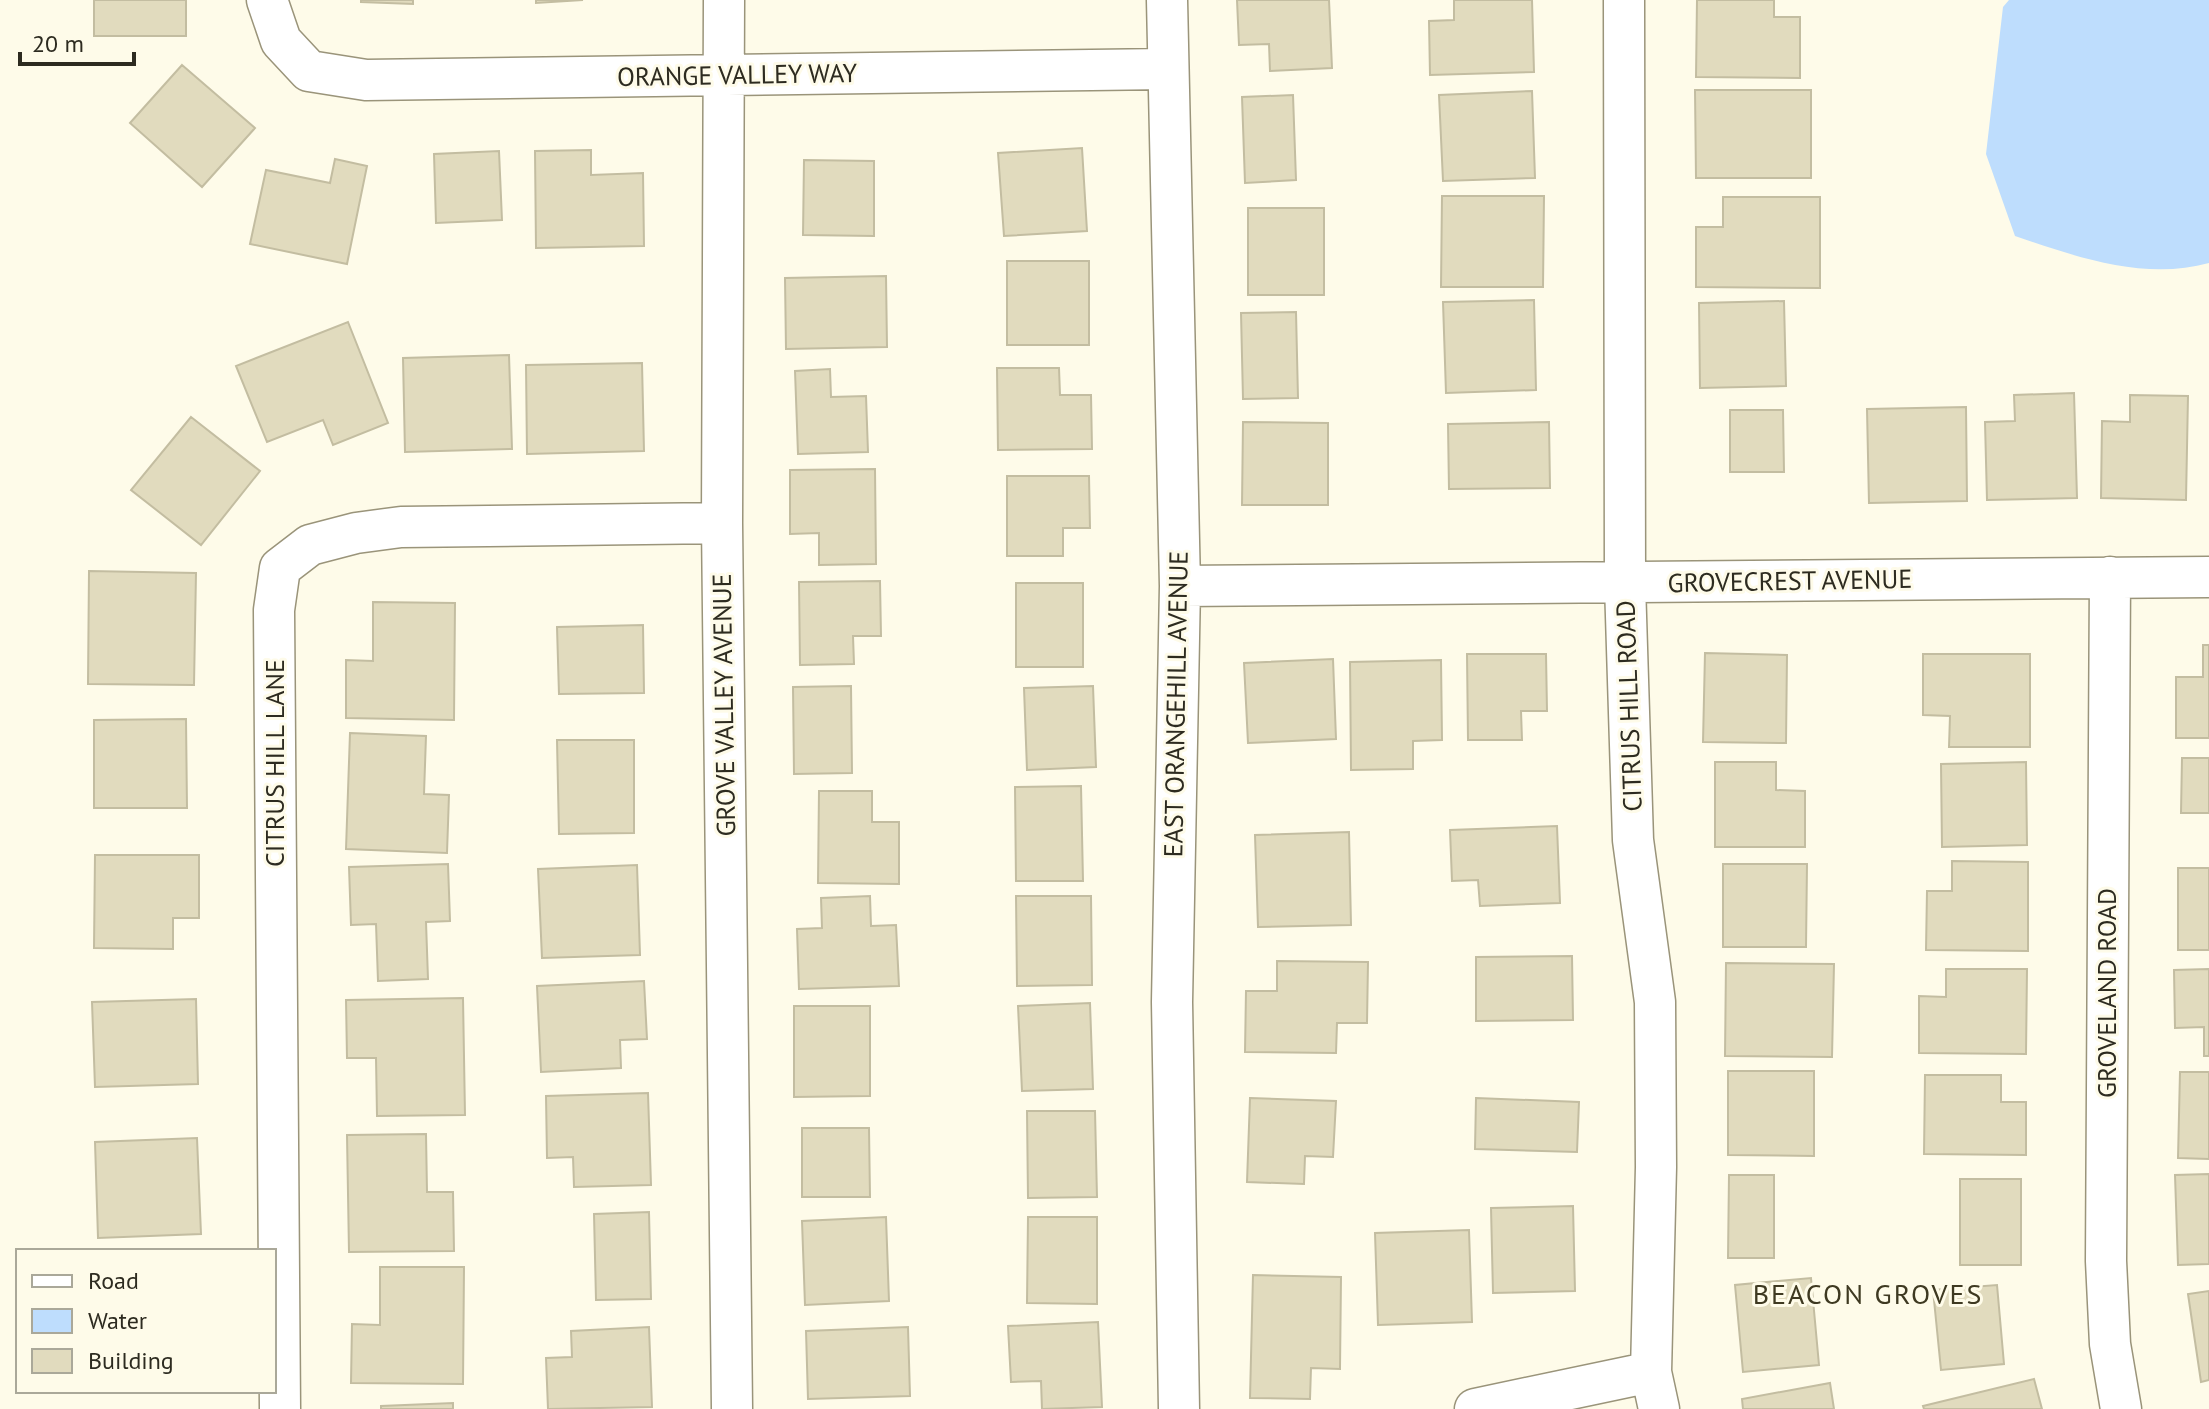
<svg xmlns="http://www.w3.org/2000/svg" width="2209" height="1409" viewBox="0 0 2209 1409" font-family="'PT Sans',sans-serif">
<style>
.water{fill:#beddfd}
.building{fill:#e1dbbe;stroke:#c3bda1;stroke-width:2}
.lines{fill:none;stroke-linecap:round;stroke-linejoin:round}
.minor-casing{stroke:#9a947a;stroke-width:43}
.minor{stroke:#fff;stroke-width:40}
.labels{text-anchor:middle;stroke-width:6;stroke-linejoin:round;paint-order:stroke}
.street-label{font-size:26px;fill:#2d2b20;stroke:#fefbe9}
.neighbourhood-label{font-size:28px;letter-spacing:2px;fill:#3e3921;stroke:#fefbe9}
</style>
<rect width="100%" height="100%" fill="#fefbe9"/>
<path class="water" d="M2009,0H2209V263C2145,281 2076,257 2015,236L1986,154L2003,7Z"/>
<path class="building" d="M94,0H186V36H94Z
M361,0H413V4L361,2Z
M536,0H583L536,3Z
M1237,0H1329L1332,68L1270,71L1269,44L1239,45Z
M1454,0H1532L1534,72L1430,75L1429,21L1454,20Z
M1697,0H1774V17H1800V78L1696,77Z
M182,65L255,128L202,187L130,123Z
M1695,90H1811V178H1696Z
M1532,91L1535,178L1443,181L1439,95Z
M1293,95L1296,180L1245,183L1242,97Z
M1082,148L1087,231L1004,236L998,153Z
M591,150V175L643,173L644,246L536,248L535,151Z
M499,151L502,220L436,223L434,154Z
M335,159L367,166L347,264L250,244L266,170L330,183Z
M804,160L874,161V236L803,235Z
M1442,196H1544L1543,287H1441Z
M1723,197H1820V288L1696,287V227H1723Z
M1248,208H1324V295H1248Z
M1007,261H1089V345H1007Z
M886,276L887,347L786,349L785,278Z
M1534,300L1536,390L1446,393L1443,302Z
M1784,301L1786,386L1700,388L1699,303Z
M1296,312L1298,398L1243,399L1241,313Z
M348,322L388,423L333,445L323,420L267,442L236,366Z
M509,355L512,449L405,452L403,358Z
M642,363L644,451L527,454L526,365Z
M997,368H1059L1060,395H1091L1092,449L998,450Z
M830,369L831,397L866,396L868,452L798,454L795,371Z
M2074,393L2077,498L1987,500L1985,422L2015,421L2014,395Z
M2130,395L2188,396L2186,500L2101,498L2102,421L2130,422Z
M1966,407L1967,501L1869,503L1867,409Z
M1730,410H1783L1784,472H1730Z
M191,417L260,471L201,545L131,490Z
M1243,422L1328,423V505H1242Z
M1549,422L1550,488L1449,489L1448,424Z
M875,469L876,564L819,565V533L790,534V470Z
M1007,476H1089L1090,528H1063V556H1007Z
M89,571L196,573L194,685L88,684Z
M880,581L881,636H853L854,664L800,665L799,582Z
M1016,583H1083V667H1016Z
M373,602L455,603L454,720L346,718V660L373,661Z
M643,625L644,693L559,694L557,627Z
M2203,645H2209V738H2176V677H2203Z
M1705,653L1787,655L1786,743L1703,742Z
M1467,654H1546L1547,711H1521L1522,740H1468Z
M1923,654H2030V747H1949L1950,716L1923,715Z
M1333,659L1336,739L1248,743L1244,663Z
M1441,660L1442,740L1413,741V769L1351,770L1350,662Z
M851,686L852,773L794,774L793,687Z
M1093,686L1096,767L1027,770L1024,688Z
M186,719L187,808H94V720Z
M350,733L426,736L424,794L449,795L447,853L346,849Z
M557,740H634V833L559,834Z
M2182,758H2209V813H2181Z
M1715,762H1776V790L1805,791V847H1715Z
M2026,762L2027,845L1942,847L1941,764Z
M1081,786L1083,881H1016L1015,787Z
M819,791H872V822H899V884L818,883Z
M1557,826L1560,903L1480,906L1478,880L1452,881L1450,830Z
M1349,832L1351,925L1258,927L1255,835Z
M95,855H199V918H173V949L94,948Z
M1952,861L2028,862V951L1926,950L1927,891H1952Z
M448,864L450,921L426,922L428,979L378,981L376,924L351,925L349,867Z
M1723,864H1807L1806,947H1723Z
M637,865L640,955L542,958L538,869Z
M2178,868H2209V950H2178Z
M870,896L871,926L896,925L899,986L799,989L797,929L822,928L821,898Z
M1016,896H1091L1092,985L1017,986Z
M1572,956L1573,1020L1476,1021V957Z
M1277,961L1368,962L1367,1023H1337L1336,1053L1245,1052L1246,991H1277Z
M1726,963L1834,964L1832,1057L1725,1056Z
M1946,969H2027L2026,1054L1919,1053V996L1946,997Z
M2209,969V1056H2204V1027L2175,1028L2174,970Z
M644,981L647,1039L620,1040L621,1068L541,1072L537,986Z
M463,998L465,1115L377,1116L376,1058H347L346,1000Z
M196,999L198,1084L95,1087L92,1002Z
M1090,1003L1093,1089L1022,1091L1018,1006Z
M794,1006H870V1096L794,1097Z
M1728,1071H1814V1156L1728,1155Z
M2180,1072H2209V1159L2178,1158Z
M1925,1075H2001V1102H2026V1155L1924,1154Z
M648,1093L651,1185L574,1187L573,1157L547,1158L546,1096Z
M1250,1098L1336,1101L1333,1157L1305,1156L1304,1184L1247,1182Z
M1476,1098L1579,1102L1577,1152L1475,1149Z
M1027,1111H1095L1097,1197L1028,1198Z
M802,1128H869L870,1197H802Z
M426,1134L427,1192H453L454,1251L349,1252L347,1135Z
M197,1138L201,1234L98,1238L95,1142Z
M2209,1174V1264L2178,1265L2175,1175Z
M1729,1175H1774V1258H1728Z
M1960,1179H2021V1265H1960Z
M1573,1206L1575,1291L1493,1293L1491,1208Z
M649,1212L651,1299L596,1300L594,1214Z
M886,1217L889,1301L805,1305L802,1221Z
M1028,1217H1097V1304L1027,1303Z
M1469,1230L1472,1322L1378,1325L1375,1233Z
M380,1267H464L463,1384L351,1383L352,1324L380,1325Z
M1253,1275L1341,1277L1340,1369L1311,1368L1310,1399L1250,1398Z
M1811,1278L1819,1365L1743,1372L1735,1285Z
M1997,1285L2004,1364L1941,1370L1933,1290Z
M2209,1291V1380L2201,1382L2188,1294Z
M1098,1322L1102,1407L1042,1409L1041,1381L1011,1382L1008,1326Z
M649,1327L652,1407L548,1409L546,1358L572,1357L571,1331Z
M908,1327L910,1396L808,1399L806,1331Z
M2034,1379L2042,1409H1924L1923,1406Z
M1830,1383L1834,1409H1743L1742,1399Z
M453,1403V1409H381V1406Z"/>
<g class="lines">
<g class="minor-casing">
<path id="minor" d="M267,0L281,41L309,71L366,80L1166,69
M724,0L722,523L732,1409
M1167,0L1180,586L1172,1002L1179,1409
M1624,0L1625,584L1633,840L1655,1002L1656,1167L1651,1372L1659,1409
M2110,577L2106,1261L2110,1344L2121,1409
M1180,586L2209,577
M280,1409L274,610L280,568L310,545L356,533L401,527L722,523
M1475,1409L1651,1372"/>
</g>
<use href="#minor" class="minor"/>
</g>
<g class="labels">
<g class="street-label">
<text transform="translate(737 75) rotate(-1)" y="9">ORANGE VALLEY WAY</text>
<text transform="translate(1790 581) rotate(-1)" y="9">GROVECREST AVENUE</text>
<text transform="translate(1176 704) rotate(-89)" y="9">EAST ORANGEHILL AVENUE</text>
<text transform="translate(724 705) rotate(-91)" y="9">GROVE VALLEY AVENUE</text>
<text transform="translate(1629 706) rotate(-92)" y="9">CITRUS HILL ROAD</text>
<text transform="translate(275 763) rotate(-90)" y="9">CITRUS HILL LANE</text>
<text transform="translate(2107 993) rotate(-90)" y="9">GROVELAND ROAD</text>
</g>
<g class="neighbourhood-label">
<text x="1868" y="1304">BEACON GROVES</text>
</g>
</g>
<rect x="16" y="1249" width="260" height="144" fill="#fefbe9" stroke="#aaa899" stroke-width="2"/>
<rect x="32" y="1275" width="40" height="12" fill="#ffffff" stroke="#aaa899" stroke-width="2"/>
<text x="88" y="1289" font-size="24" fill="#2d2b20">Road</text>
<rect x="32" y="1309" width="40" height="24" fill="#beddfd" stroke="#aaa899" stroke-width="2"/>
<text x="88" y="1329" font-size="24" fill="#2d2b20">Water</text>
<rect x="32" y="1349" width="40" height="24" fill="#e1dbbe" stroke="#aaa899" stroke-width="2"/>
<text x="88" y="1369" font-size="24" fill="#2d2b20">Building</text>
<path d="M20 52v12h114v-12" fill="none" stroke="#2d2b20" stroke-width="4"/>
<text x="32" y="52" font-size="24" fill="#2d2b20" stroke="#fefbe9" stroke-width="6" paint-order="stroke">20 m</text>
</svg>
